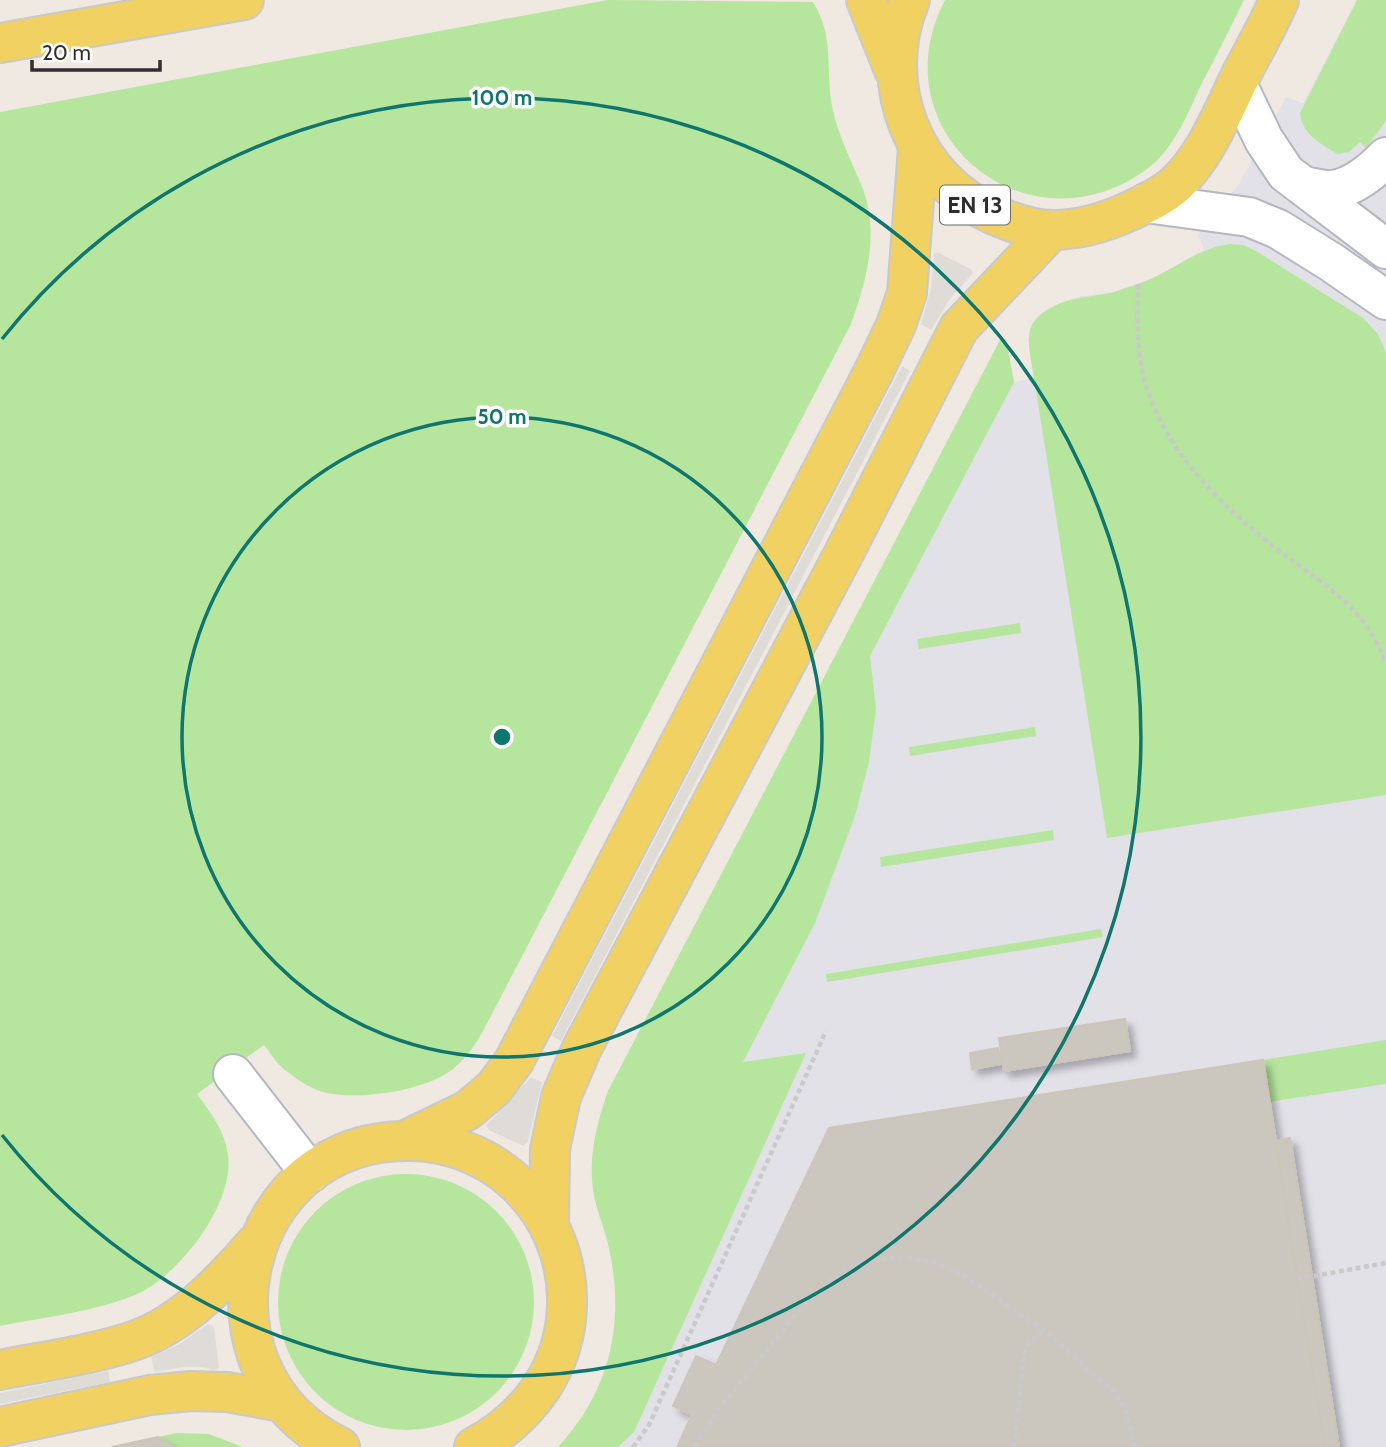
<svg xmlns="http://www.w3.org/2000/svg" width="1386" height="1447" viewBox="0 0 1386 1447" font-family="Cabin,sans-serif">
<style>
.industrial{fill:#e3e1e8}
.green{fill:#b6e59e}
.plaza{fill:#dfdcd8}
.building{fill:#cbc7bf;stroke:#cbc5ba;stroke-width:2;filter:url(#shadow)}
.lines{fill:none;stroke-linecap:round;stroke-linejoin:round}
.minor-casing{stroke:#b4b7c1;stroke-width:42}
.major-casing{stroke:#c9c9c9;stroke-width:42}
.path{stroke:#c9c9c9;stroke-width:4.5;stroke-dasharray:5 3.5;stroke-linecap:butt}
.minor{stroke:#fff;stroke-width:38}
.major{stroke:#f2d163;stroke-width:38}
.ring{fill:none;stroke:#0f766e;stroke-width:3.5}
.labels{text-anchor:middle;stroke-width:7;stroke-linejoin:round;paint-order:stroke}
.shield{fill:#fff;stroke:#6d6d6d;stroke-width:2}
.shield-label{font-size:23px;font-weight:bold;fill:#2e2e2e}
.centre{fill:#0f766e;stroke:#fff;stroke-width:3.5}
.ring-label{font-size:21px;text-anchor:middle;font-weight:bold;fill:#0f766e;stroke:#fff;stroke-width:7;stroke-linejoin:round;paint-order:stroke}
</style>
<defs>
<filter id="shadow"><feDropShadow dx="6" dy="6" stdDeviation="3.5" flood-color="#0004"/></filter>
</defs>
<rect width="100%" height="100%" fill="#efe9e1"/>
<path class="industrial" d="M1357,0H1386V1447H572L622,1409L674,1086L1000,340L1006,339L1014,382L1034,378L1028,339L1034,322L1045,312L1059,304L1077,297L1113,292L1148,280L1166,272L1204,249L1198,235L1239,184L1286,97L1303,103Z"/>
<path class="green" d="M608,0L813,2C835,38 825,66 832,106C838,137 853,163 864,192C879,236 866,282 851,324L493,1012C482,1033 472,1054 453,1069C425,1091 361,1100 327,1093C314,1090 300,1082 289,1073C278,1066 272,1055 264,1045L197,1094C211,1113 225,1131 228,1155C235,1204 178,1277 135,1295C93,1312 45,1317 0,1326V112Z
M945,0H1244C1230,28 1216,57 1201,85C1187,115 1174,149 1147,169C1027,257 876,132 945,0Z
M1357,0H1386V121L1366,148L1360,142L1349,152L1338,154C1321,144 1302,135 1300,113Z
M1230,244L1243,245L1256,251L1363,318L1378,334L1386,353V795L1107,838L1034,378C1032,361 1023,335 1035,320C1055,298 1084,298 1110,293C1122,290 1134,285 1146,281C1175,269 1198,248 1230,244Z
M1006,339L1014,382L870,656L876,709L869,762L855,816L815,923L743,1062L806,1053L634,1432L618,1447H558C611,1390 625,1322 609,1248C604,1225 593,1204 592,1180C590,1149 598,1120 608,1091L1000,340Z
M1020,623L1021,633L919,649L917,639Z
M1035,727L1036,736L910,756L909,747Z
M1053,830L1054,840L881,867L880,857Z
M1101,929L1103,937L827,982L826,974Z
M1386,1040V1084L1269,1102L1263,1060Z
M278 1302a128 128 0 1 1 256 0a128 128 0 1 1-256 0Z
M177,1433L209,1434L243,1447H173L158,1437Z"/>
<path class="plaza" d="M937,252L971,269L973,273L950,299L931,330L921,324L931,288L934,254Z
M902,366L910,371L561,1041L552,1036Z
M531,1077L542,1082L528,1141L523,1146L489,1130L486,1126Z
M208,1324L214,1327L219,1368L214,1370L202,1367H184L155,1372L151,1357L178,1345Z
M108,1371L110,1382L0,1404V1393Z"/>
<path class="building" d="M1125,1019L1130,1051L1004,1071L999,1038Z
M998,1048L1001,1064L972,1069L970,1053Z
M1263,1060L1325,1447H677L692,1415L673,1406L696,1356L716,1365L829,1128Z
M1290,1138L1339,1447H1325L1299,1293L1275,1141Z
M158,1437L173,1447H112Z"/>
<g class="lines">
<g class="minor-casing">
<path id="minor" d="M1237,84L1264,140L1286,173L1386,249
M1303,186C1312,187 1323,191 1332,190C1352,188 1373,171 1386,157
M1146,203L1249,217L1278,229L1331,262L1386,300
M233,1074L310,1173"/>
</g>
<g class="major-casing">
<path id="major" d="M866,0L894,70
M910,0C875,83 913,181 997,216C1015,224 1034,230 1053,230C1080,230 1106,222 1130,211C1145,204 1163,196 1176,184C1207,155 1224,109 1243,71C1255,48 1269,24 1279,0
M0,43L244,0
M404,1141L468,1110L494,1088L514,1061L874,371L896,325L907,293L918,148
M549,1225L550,1149L561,1097L582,1048L843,555L959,328L1052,230
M0,1370C45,1361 93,1355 136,1340C184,1323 224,1280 256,1243
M0,1427L150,1395L191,1391L227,1392L282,1402
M340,1447C184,1371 239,1135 413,1141C450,1142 486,1156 514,1181C549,1213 568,1257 567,1304C566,1367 529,1418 474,1447"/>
</g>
<path class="path" d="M1138,284C1138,313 1136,346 1143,374C1161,450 1226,511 1286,556C1333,591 1363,607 1386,663
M1297,1279L1386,1263
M633,1447L649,1425L826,1031
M695,1447L719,1409L793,1318L829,1281L863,1261L906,1257L936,1263L961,1274L1044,1330L1114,1392L1127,1413L1135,1447
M1014,1447L1025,1347L1044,1330"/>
<use href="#minor" class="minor"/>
<use href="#major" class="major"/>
</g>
<g class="ring">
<circle cx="502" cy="737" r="320"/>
<path d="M2 339A639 639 0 1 1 2 1135"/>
</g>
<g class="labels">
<rect class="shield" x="940" y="185.5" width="70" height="39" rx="5"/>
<g class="shield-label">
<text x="975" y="213">EN 13</text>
</g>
</g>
<circle cx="502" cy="737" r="10" class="centre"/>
<g class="ring-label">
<text x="502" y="105">100 m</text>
<text x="502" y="424">50 m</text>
</g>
<path d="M32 60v10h128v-10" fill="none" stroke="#2e2e2e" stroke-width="3.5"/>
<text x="42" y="60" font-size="21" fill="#2e2e2e" stroke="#ffffff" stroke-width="5" paint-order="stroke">20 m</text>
</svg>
